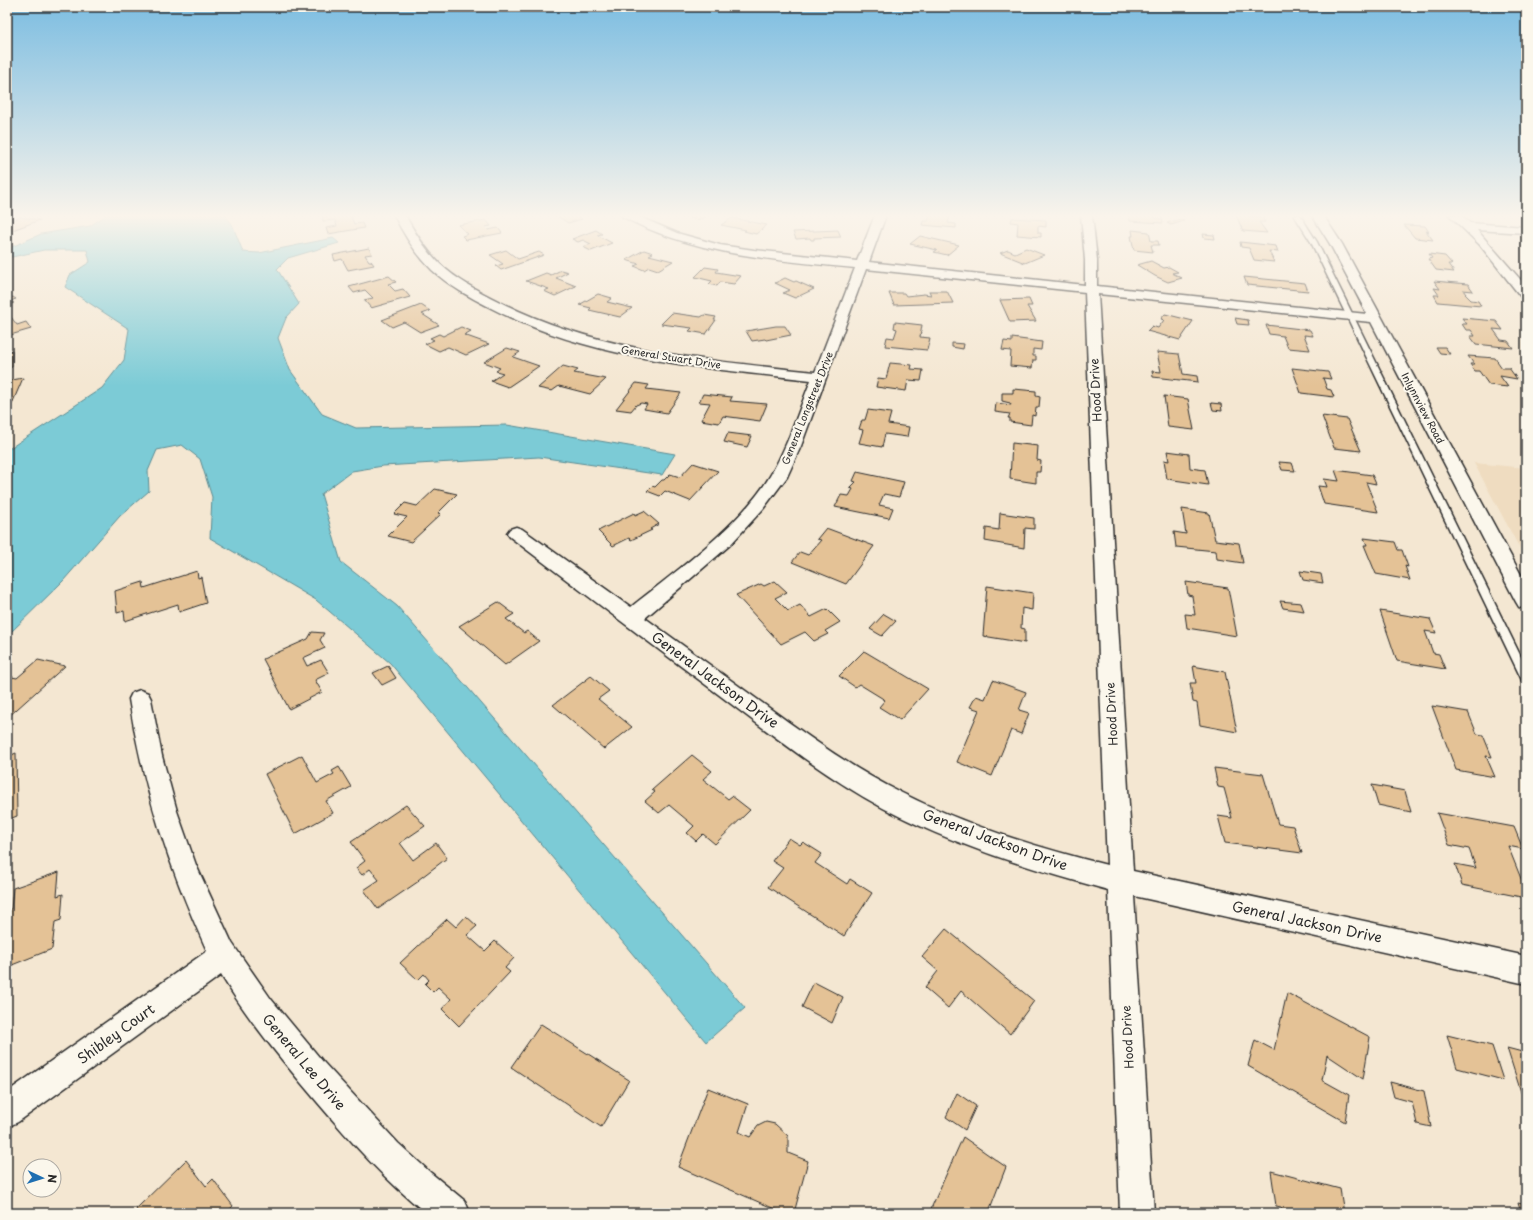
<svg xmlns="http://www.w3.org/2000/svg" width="1533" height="1220" viewBox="0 0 1533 1220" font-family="'Playpen Sans',sans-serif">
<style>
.built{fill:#efdcc0}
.water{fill:#7bcbd6;stroke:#5b8b92}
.building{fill:#e4c296;stroke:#2b2b2b}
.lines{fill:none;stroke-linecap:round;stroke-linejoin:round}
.lane-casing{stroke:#2b2b2b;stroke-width:3}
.street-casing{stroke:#2b2b2b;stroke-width:3}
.lane{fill:#fbf7ec;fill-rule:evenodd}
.street{fill:#fbf7ec;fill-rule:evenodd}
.labels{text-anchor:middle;stroke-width:4;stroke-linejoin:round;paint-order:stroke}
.far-street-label{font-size:10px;fill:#2b2b2b;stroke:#fbf7ec}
.street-label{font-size:12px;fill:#2b2b2b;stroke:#fbf7ec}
.near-street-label{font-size:14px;fill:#2b2b2b;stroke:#fbf7ec}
</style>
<rect width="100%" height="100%" fill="#f4e7d2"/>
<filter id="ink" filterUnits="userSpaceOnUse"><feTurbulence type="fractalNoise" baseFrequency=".025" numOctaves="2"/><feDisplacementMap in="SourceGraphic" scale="8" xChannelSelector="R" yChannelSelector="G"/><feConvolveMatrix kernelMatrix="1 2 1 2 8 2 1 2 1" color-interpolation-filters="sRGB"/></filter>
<g filter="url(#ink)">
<path class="built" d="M1474,463L1526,468V560Z"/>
<path class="water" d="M106,215H225L232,224L243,252L259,253L333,238L339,243L288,258L277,269L299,304L286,318L278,338L290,370L322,414L356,428L507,425L675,454L662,475L539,457L383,466L352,471L321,494L341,562L397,606L745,1008L706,1042L390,663L316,600L210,538L212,497L200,459L182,445L157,450L148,471L149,491L120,516L63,581L7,636V450L102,388L124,360L129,329L65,287L70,275L90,262L87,250H44L12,257L7,256V249L41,234L90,226Z"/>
<path class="building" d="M333,215H359L351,217L354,224L362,223L364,228L328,234L326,228L337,226L335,220L323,221V217Z
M556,215H576L582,219L568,223Z
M681,215H709L697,220Z
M928,215H950L948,223L956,224V228L922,225L923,221H928L930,215Z
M1134,215H1154L1155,218L1162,219L1163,223L1130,221L1129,216Z
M1236,215L1262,217L1265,222H1259L1267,233L1243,231Z
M20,217L40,220L7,232V223Z
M732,218L767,225L756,234L744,231L746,230L721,225Z
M1012,218L1046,220V227L1038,226V233H1041V237L1017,235L1018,223L1011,222Z
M1180,219L1184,221L1171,225L1167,223Z
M486,220L491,226L485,227L488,230L498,228L502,233L466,240L462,236L468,234L458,225Z
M1404,225L1425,226L1429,232L1426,231L1433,240L1415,238Z
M596,230L602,234L597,235L612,243L591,251L583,247L591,244L583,240L578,242L572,239Z
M838,230L841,237L814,238V240H811L810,238L796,239L793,232Z
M1132,230L1149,232L1151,241H1158L1159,245H1151L1153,252L1134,250L1131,236H1133Z
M1203,234L1214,235L1215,239L1204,238Z
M920,236L959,245L947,255L934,252L937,250L910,244Z
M1240,242L1276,246L1278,252L1269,251L1274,262L1254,260L1249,248L1241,247Z
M369,248L372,254L365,255L369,261H371L374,265L348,270L342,259L335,261L333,255Z
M1026,248L1044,255L1025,263L1000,253L1008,250L1015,253Z
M506,250L518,259L539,252L544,255L501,270L496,266L503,264L490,255Z
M644,250L653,253L649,255L673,261L658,270L649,267L644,270L634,266L639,264L626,260Z
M1429,254L1445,256L1452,264H1448L1454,272L1436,270L1428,259L1432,258Z
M1151,261L1164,268L1169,267L1178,272L1172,273L1182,278L1168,282L1155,276L1137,265Z
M705,267L718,269L716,272L741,276L734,284L720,282L717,286L709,284L712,281L695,277Z
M561,270L568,272L556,278L576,286L555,296L544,291L549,289L526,281L546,273L551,275Z
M389,276L396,282L388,284L395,291L403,289L410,297L371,308L364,300L373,298L365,290L354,293L349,287Z
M1244,277L1305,283L1308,291L1247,285Z
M785,278L794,282L796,281L814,289L795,298L783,293L790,290L775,283Z
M1434,281L1468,284L1473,291L1463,290L1466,294H1465L1471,300L1478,301L1481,306L1438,302L1434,295H1439L1434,288L1440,289Z
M929,291H947L953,303L894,305L889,293H904L906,296L924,294L931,295Z
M598,294L612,298L607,302L632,308L620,317L589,310L591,308L579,305Z
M13,297L16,299L10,301L14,303L7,306V299Z
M1029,299L1032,306H1027L1036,321L1010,322L1000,300Z
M421,305L430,311L422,314L439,325L420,332L404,322L392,327L382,320Z
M672,313L701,317L704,315L716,317L714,320H716L706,334L689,331L692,328L661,324Z
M1165,314L1193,321L1180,340L1147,331L1152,326L1158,328L1164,320L1161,319Z
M11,317L17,325L26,322L31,329L7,336V318Z
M1235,318L1248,320L1249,325L1237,324Z
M1462,318L1496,321L1503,330L1493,329L1501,340L1508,341L1513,348L1476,344L1470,336H1475L1471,330H1466L1462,324H1467Z
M895,322L922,325L920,337L930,338L927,350L885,346L887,337L894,338L897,329L894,328Z
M1266,325L1310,330L1313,336L1304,335L1310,350L1288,348L1283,336L1269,334Z
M776,326H785L791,335L766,340L765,339L752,341L746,331Z
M461,327L471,331L464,335L489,344L466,355L448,347L439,351L425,344L434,340L430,338L439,334L443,336Z
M1012,338L1042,342L1041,350L1033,349V356H1036V360H1033L1032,368L1010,366L1011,351L1002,350L1004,341L1012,342Z
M952,343L964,344L963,349L952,347Z
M1436,347H1445L1450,354L1440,353Z
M507,348L520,352L513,357L539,366L508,387L491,381L503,373L496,371L500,368L484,362Z
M12,350V367L7,368V351Z
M1157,352L1179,354L1183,374L1197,376L1198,382L1153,377L1152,371L1161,372Z
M1468,356L1495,358L1502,368H1509L1517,379L1500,376L1508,387L1489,385L1479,371H1475L1470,364H1474Z
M890,363L912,365L911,369L923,370L921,381L908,380L906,391L876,387L878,378L886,379Z
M563,366L578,370L574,373L606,379L590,394L559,386L552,391L538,388Z
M1292,368L1328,372L1331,379L1323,378L1327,389L1331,390L1334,397L1301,393Z
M23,378L12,404L7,405V381Z
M636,383L649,385L646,389L681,393L667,413L644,409L647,404L641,403L636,405L631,411L616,409Z
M1013,389L1036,391V396L1040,397L1039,407H1036L1035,416L1032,415L1031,425L1010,422V418H1008L1010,414L995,412L996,403L1011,405L1010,403L1002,401V393H1013Z
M703,394L732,397L730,401L767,404L760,421L723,416L719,423L701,420L710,403L699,402Z
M1164,396L1188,399L1194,430L1168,427Z
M1211,403L1221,404L1222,411L1213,410Z
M868,410L891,413L888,424L909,427L907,437L885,434L882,447L859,443L863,430L859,429L862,420H865Z
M1322,416L1347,419L1361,451L1334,448Z
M728,433L752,436L747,447L724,442Z
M1012,443L1038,446L1037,460L1041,461L1040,472H1036V483L1010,479Z
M1167,451L1189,454L1190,468L1205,470L1208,485L1167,479L1164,460L1169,461Z
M1279,462L1292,463L1295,471L1282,470Z
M693,463L718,471L690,501L665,491L660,496L647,491L652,486L655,487L662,480H664L670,474L680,477Z
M1335,470L1372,475L1376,484L1366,482L1378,512L1324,504L1318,486L1327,487L1324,479L1339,481Z
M857,472L904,482L899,497L884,494L879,505L893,508L889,518L835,507L841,495L849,496L853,489L850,488L856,482L853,481Z
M435,489L457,494L438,513L441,514L411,542L388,536L407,517L394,514L405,503L417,506Z
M1182,509L1209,513L1215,540L1239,543L1243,563L1217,559L1216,551L1176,547L1174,532L1186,534Z
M644,511L659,524L650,529L652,530L631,540L629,538L613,546L598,531L634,513L635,515Z
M1000,513L1034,518V529L1025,528L1024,548L985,541L986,528L999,530Z
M826,528L874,546L846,584L792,562L800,552L808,555L821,540L817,539Z
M1364,538L1395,542L1398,550H1402L1408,567L1405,566L1410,580L1376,574L1364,545H1367Z
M197,571L198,578L201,577L206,603L179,612L178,604L125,621L124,611L117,613L115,591L143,582L144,588Z
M1300,571L1321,574L1323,583L1303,580Z
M775,581L787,592L775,598L788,611L800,605L811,617L827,609L840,622L825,631L828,634L814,641L805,632L781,644L736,595L761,584L764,586Z
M1186,582L1228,588L1237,636L1187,628L1185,614L1195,615L1192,596L1188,595Z
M987,586L1033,593L1032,610L1022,608L1021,628L1025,629V643L983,636Z
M1280,601L1301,603L1304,611L1283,608Z
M498,602L514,614L506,619L524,633L527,631L539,641L505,665L459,626Z
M1380,611L1430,619L1436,633L1425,631L1433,653L1439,654L1445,669L1397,661Z
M884,614L896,621L882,636L870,629Z
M312,632L324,633L320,640L325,648L303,658L307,666L321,660L329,673L315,680L322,692L289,709L263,659L308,639Z
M864,651L928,689L900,720L879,707L885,700L859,684L855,687L839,676Z
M38,660L65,666L7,718V676L17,678Z
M388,666L396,678L382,685L373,673Z
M1193,666L1225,672L1237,732L1200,725L1197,703L1193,702L1190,683H1196Z
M591,676L609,691L598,699L632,727L604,749L553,705Z
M993,680L1026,692L1019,710L1029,713L1021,734L1011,730L992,776L957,762L979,710L970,707L976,696L985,699Z
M1432,706L1468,712L1477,734L1483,735L1492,757L1486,756L1495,777L1456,770Z
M16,753L17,816L7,820V757Z
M302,755L317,783L334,774L332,771L339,767L351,787L326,801L333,813L295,834L265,774Z
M692,755L712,771L703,779L728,799L732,796L750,810L715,844L703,834L696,841L687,833L694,826L669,805L659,813L645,801L655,792L652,790Z
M1214,768L1263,774L1278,824L1293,826L1302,853L1225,843L1218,816L1232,818L1224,788L1218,787Z
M1372,785L1405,791L1411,812L1378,805Z
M406,805L425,826L400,843L413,860L436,843L447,858L418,880L419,881L378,909L364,890L379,880L370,869L362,875L356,868L365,861L351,842Z
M1437,813L1514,827L1523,849L1508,846L1526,891V898L1462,885L1455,864L1476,868L1469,849L1449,845Z
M789,838L800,845L803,842L822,854L815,863L847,884L850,879L872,893L844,936L768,887L783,868L772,861Z
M59,872L57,896L63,894L61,920L55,922L52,949L7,967V910L11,909L13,888Z
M466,916L477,926L467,935L485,951L495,941L514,958L505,968L510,972L459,1026L442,1009L451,999L438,987L433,992L425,984L429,980L424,974L418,980L400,963L447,919L456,927Z
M946,929L1034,1001L1010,1034L961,991L948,1008L925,988L938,971L922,957Z
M814,982L843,997L832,1023L802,1007Z
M1287,993L1370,1037L1363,1079L1327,1055L1322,1080L1349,1095L1345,1122L1248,1066L1255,1040L1274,1050Z
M541,1024L629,1080L601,1127L511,1067Z
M1447,1035L1492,1046L1503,1080L1457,1068Z
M1507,1048L1526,1053V1108Z
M1390,1082L1424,1091L1431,1127L1417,1124L1412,1102L1394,1097Z
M708,1088L748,1104L739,1132L750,1137L758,1126L766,1122L775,1124L788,1136V1153L808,1161L794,1213H784L678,1167Z
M957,1093L976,1106L965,1130L946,1117Z
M963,1137L1006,1167L989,1211L992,1213H929Z
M186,1160L206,1186L213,1179L233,1206L226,1213H139L136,1209Z
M1271,1171L1340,1189L1344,1213H1282L1281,1207L1276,1206Z
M1518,1203L1526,1205V1213H1521Z"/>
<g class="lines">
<g class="lane-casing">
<path id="lane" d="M1294,215H1300L1317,242L1526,667V682L1522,681L1521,678L1311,242Z"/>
</g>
<g class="street-casing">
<path id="street" d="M394,215H405C415,233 425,249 440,264C457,280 478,291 498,301C597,352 707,360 815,372L855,268C775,260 695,255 623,217L622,215H635L677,233L720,245L754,250L857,261L875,215H886L869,262L1085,285V260L1081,215H1092L1097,260V286L1367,314L1330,244L1312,215H1323L1342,244L1526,584V609L1519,607L1516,602L1371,322L1098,294L1133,871L1526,956V984L1134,896L1154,1213H1120L1108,890C1031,869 953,845 883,808C824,776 771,734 718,694C648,642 579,589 510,537L507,533L510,529L516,527L522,529L631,607C675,572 741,525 770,476C788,446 798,412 811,380C702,368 589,359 491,308C470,297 449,286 432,270C416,254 404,235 394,215ZM866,269L1085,292L1107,865C1036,847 967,826 902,793C853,769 809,737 765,705C725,676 685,647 645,618L730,545L763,509L787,477L801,446Z
M1449,215H1461L1470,223L1526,227V233L1477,230L1526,286V298L1521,297L1480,245Z
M140,690L148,693L151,699L162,756L177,811L196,865L232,943L271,999L324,1063L398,1143L431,1173L465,1201L470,1213H426C386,1181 351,1142 318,1103C283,1062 249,1021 221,975L18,1122L7,1127V1092L207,951C169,868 143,789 129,699L132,693Z"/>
</g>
<use href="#lane" class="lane"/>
<use href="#street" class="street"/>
</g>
</g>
<linearGradient id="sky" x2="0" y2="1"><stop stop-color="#7cbde1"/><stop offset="0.56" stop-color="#faf4eb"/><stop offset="1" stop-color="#faf4eb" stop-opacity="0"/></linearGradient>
<rect width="1533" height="386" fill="url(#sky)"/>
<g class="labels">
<g class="far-street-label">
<text transform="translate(671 357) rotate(9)" y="4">General Stuart Drive</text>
<text transform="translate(807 408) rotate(-68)" y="4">General Longstreet Drive</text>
<text transform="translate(1423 408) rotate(62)" y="4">Inlynnview Road</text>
</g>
<g class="street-label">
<text transform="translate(1096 390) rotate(-93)" y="4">Hood Drive</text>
<text transform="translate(1112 714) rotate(-93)" y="4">Hood Drive</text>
<text transform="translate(1128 1037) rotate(-93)" y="4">Hood Drive</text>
</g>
<g class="near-street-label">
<text transform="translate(715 680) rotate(36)" y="5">General Jackson Drive</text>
<text transform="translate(995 840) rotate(20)" y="5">General Jackson Drive</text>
<text transform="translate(1307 922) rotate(12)" y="5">General Jackson Drive</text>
<text transform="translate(116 1034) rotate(-36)" y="5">Shibley Court</text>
<text transform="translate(304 1062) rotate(50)" y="5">General Lee Drive</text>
</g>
</g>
<rect width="1533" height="1220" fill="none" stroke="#fbf7ec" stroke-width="24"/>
<rect x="12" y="12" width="1509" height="1196" fill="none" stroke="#2b2b2b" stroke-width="1.5" filter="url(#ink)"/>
<g transform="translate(42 1178) rotate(94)"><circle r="19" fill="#fbf7ec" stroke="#a8a59f"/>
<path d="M0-3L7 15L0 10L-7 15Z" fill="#1f6fb2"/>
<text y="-6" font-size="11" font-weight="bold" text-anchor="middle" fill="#2b2b2b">N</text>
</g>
</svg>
